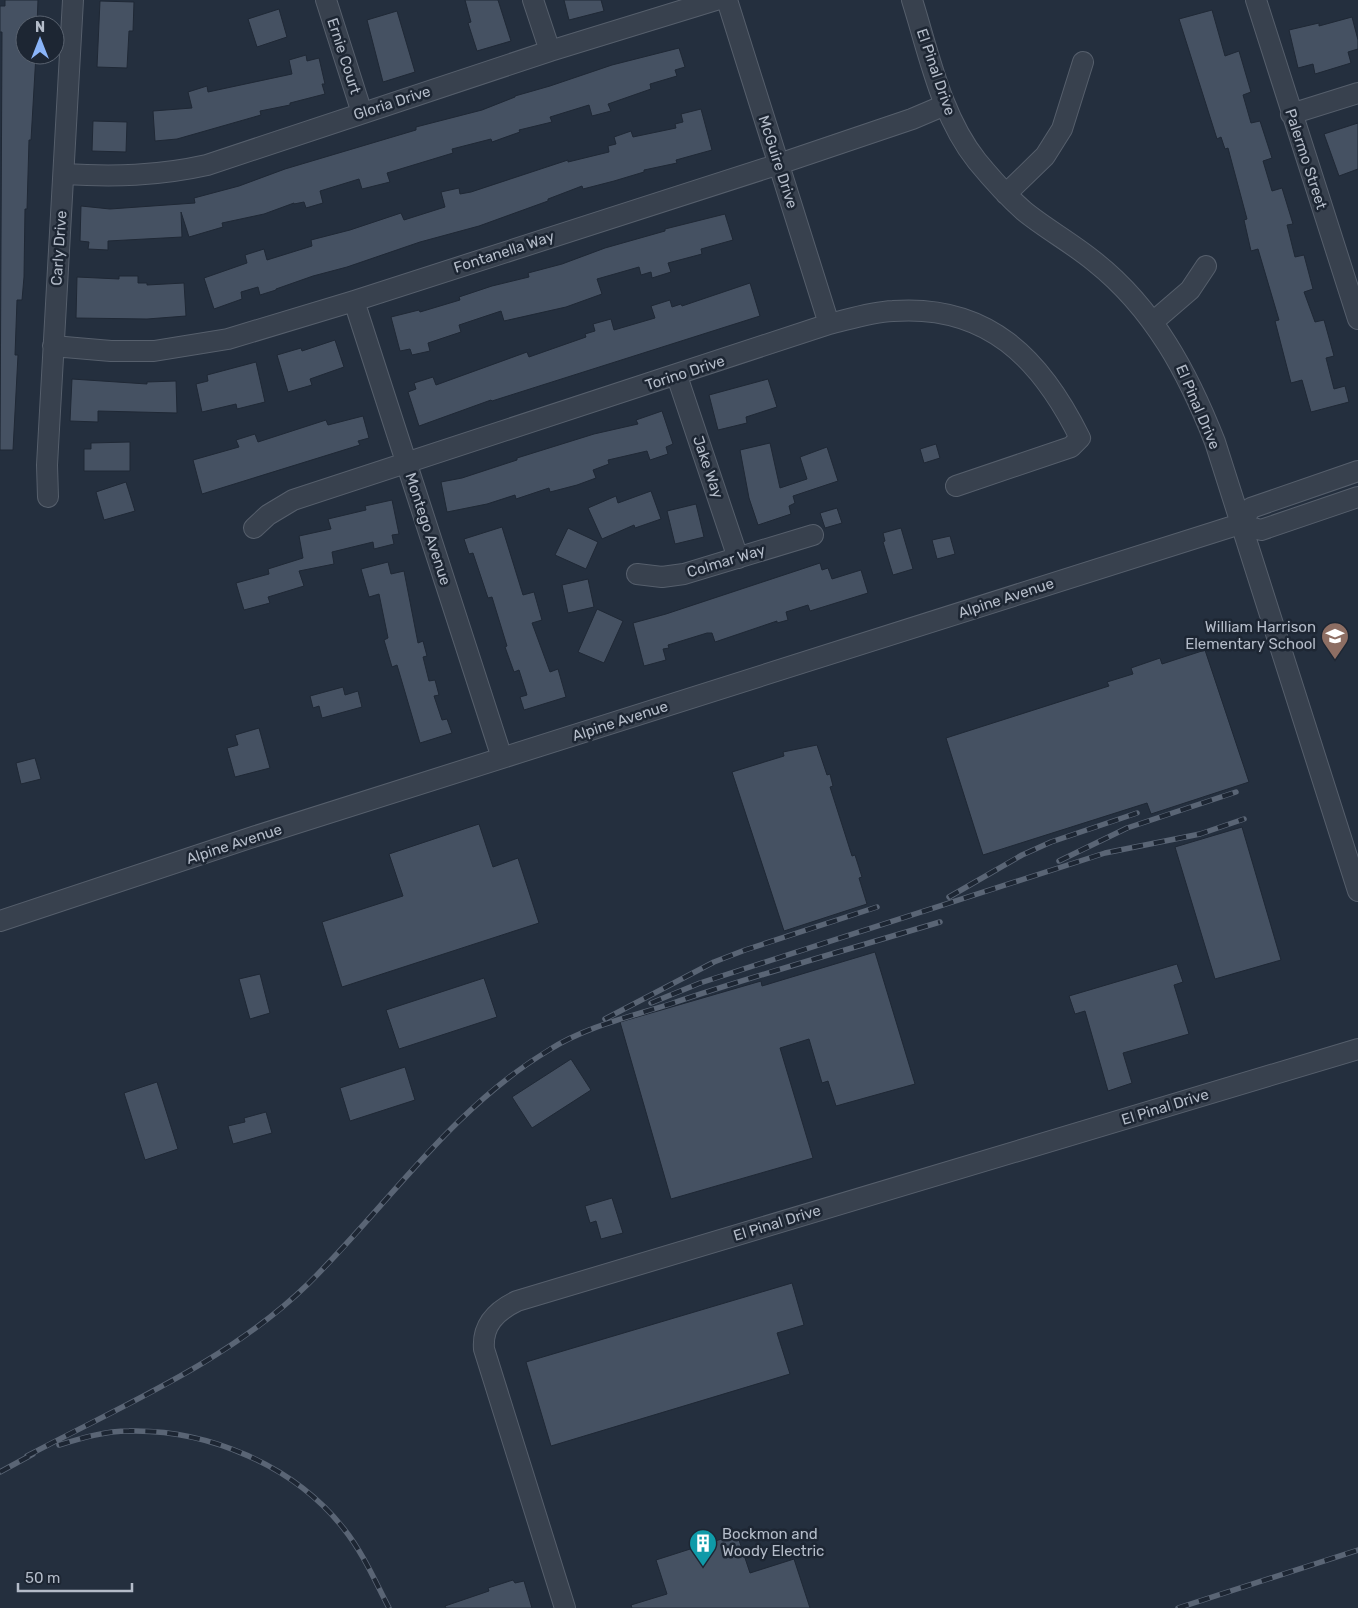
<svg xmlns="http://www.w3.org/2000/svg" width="1358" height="1608" viewBox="0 0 1358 1608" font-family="Rubik,sans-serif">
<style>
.building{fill:#455162;stroke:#1f2835}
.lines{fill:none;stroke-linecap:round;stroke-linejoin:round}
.minor-casing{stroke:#565f6c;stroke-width:22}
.minor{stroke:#38414e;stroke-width:20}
.rail-casing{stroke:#5a6575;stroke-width:5.5}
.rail{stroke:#1d2633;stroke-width:4;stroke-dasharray:11;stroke-linecap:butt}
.labels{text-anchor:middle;stroke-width:5;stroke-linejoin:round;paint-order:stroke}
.street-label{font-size:15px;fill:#b4bcc9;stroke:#1d2633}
.poi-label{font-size:15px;fill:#b4bcc9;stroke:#1d2633;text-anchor:end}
</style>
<rect width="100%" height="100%" fill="#242f3e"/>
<path class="building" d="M5,0H38L37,25H25V55H36L35,71L31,140H29L27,209H25L24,277L22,300H17L15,355H18L13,450H0L2,32H0V6H5Z
M465,0H498L511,41L477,51L468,23L471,22Z
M564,0H601L604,11L569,20Z
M100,1L134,2L133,31H129L127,68L97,67Z
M279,9L287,37L257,47L248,19Z
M1212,10L1225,56L1239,51L1251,92L1243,95L1251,123L1260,121L1272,158L1263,161L1272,191L1282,188L1293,224L1287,225L1295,257L1304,255L1313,289L1304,292L1315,322L1324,320L1334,356L1326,358L1334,389L1345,386L1349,402L1311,412L1302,380L1291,383L1275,321L1279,320L1258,249L1251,251L1244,220L1247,219L1228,148L1225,149L1221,137L1217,139L1179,19Z
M397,11L415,72L383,82L367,20Z
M1352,17L1358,40V49L1348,52L1351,63L1315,74L1313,64L1298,68L1289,30L1319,23V26Z
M679,48L685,67L675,70L677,76L650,84L651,89L608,104L611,111L592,116L589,105L550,117L552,122L519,130L520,132L492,142L491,139L452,149L453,153L387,173L390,182L362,189L359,179L320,191L323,203L306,208L304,202L294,204V203L264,214L222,223L223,227L189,237L181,212L182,237L108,241V250L88,249L89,242L80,241L81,206L110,209L195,203L194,198L239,186L285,169L416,130V127L482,110L515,97V96L550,86L612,65Z
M306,55L307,61L319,58L325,84H322L325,94L290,103V105L260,111L261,115L177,139L155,141L153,111L192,108L188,92L207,86L208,92L292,74L289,60Z
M701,109L712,150L676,160L677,163L644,170V172L614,181L583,189L582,186L548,199V201L479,226L420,242L347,267L313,276L276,289V290L260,295L258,287L241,292L242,299L214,309L204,278L247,263L245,255L264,249L267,260L312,246L311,240L350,230L401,213L404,220L445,207L441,192L459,188L460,194L471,192L568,160V162L609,152L608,146L616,144L614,137L631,131L633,137L676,128L675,124L683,122L681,114Z
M93,121L127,122L126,152L92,151Z
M1358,123V169L1339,176L1324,134Z
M725,214L733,240L701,249L702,254L668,263L671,272L652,278L651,272L641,275L639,267L597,279L602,294L566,307L504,321L501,311L459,325L461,332L428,343L430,351L412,355L410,349L400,351L391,317L419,310L420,312L460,300L459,297L492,286L529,277L528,273L562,264L605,248L665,231V229Z
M119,276H138V283H147V285L184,283L186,316L147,319L76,318L77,277L119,279Z
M750,283L760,316L492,401L491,400L419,426L408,392L416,389L414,383L433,377L436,385L516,356L527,352L529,357L586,337L585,334L595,331L593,324L611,319L614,330L655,318L651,306L670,300L672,307L681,304L682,306Z
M335,340L344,367L310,379L312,385L288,392L277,355L301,348L302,351Z
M256,362L265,402L237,409L236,404L202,412L196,384L208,381L207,375Z
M72,379L147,384V382L176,381L177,413L98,411V422L70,421Z
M768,379L777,407L746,417L747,423L718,430L709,395Z
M662,411L673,444L666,447L668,454L650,460L647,451L608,460L609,464L593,470L596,478L577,485L550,492L549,488L516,499L515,495L487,504L447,512L441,482L462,478L517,460V458L594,434L638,424L636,420Z
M363,416L369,438L358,441L360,445L202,494L193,460L239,447L236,440L255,434L258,442L326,420L328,425Z
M130,442V471H84V449H91V443Z
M770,443L780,488L807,479L800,457L827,447L838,481L793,496L795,503L789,506L791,514L758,525L749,498L740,450Z
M936,444L940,458L924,463L920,449Z
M126,482L135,511L104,520L96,492Z
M651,491L661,519L635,528L634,525L602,539L588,508L616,496L618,503Z
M392,500L399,534L392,535L394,544L374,549L373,542L332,552L334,564L299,571L304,586L268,597L270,603L244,610L236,583L269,574L268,569L303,558L299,536L331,529L328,519L366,510L365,506Z
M696,504L704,537L675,544L667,511Z
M837,508L842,523L825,528L820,513Z
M502,527L523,595L534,592L542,620L532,623L550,672L558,669L566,697L524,710L520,697L527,695L519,670L514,672L505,647L507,646L492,597L488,598L473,553L469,554L464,539Z
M568,528L598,542L586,569L555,555Z
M901,528L913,569L893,575L883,542L885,541L883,533Z
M950,536L955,554L937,559L932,540Z
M388,562L391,574L404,571L418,643L423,641L427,656L423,657L429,681L435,680L439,695L434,696L442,720L447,719L452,733L420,743L397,665L392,667L384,640L388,638L379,594L369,597L361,569Z
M820,563L822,570L828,568L832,579L861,570L868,593L810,611L808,605L786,612L788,620L777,623V621L715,642L712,633H707L668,645L669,648L663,649L666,660L644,666L633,623L666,614Z
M588,579L594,607L568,613L562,585Z
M597,609L623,621L604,663L578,652Z
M1205,650L1249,782L1151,814L1147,803L983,855L946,738L1109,686L1107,682L1133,674L1131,668L1160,658L1162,664Z
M343,687L345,695L358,691L362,707L322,718L319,706L313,708L310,696Z
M259,728L270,768L235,777L227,748L238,745L235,735Z
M817,745L827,775L830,774L833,786L830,787L852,856L855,855L862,877L859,878L867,904L784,931L732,772L784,756L783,752Z
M35,758L41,779L21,784L16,763Z
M479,824L493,867L518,858L539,923L342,987L322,922L403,896L389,854Z
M1242,827L1281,960L1215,979L1175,847Z
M875,952L915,1084L836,1106L828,1081L822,1083L809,1039L780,1048L813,1158L671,1199L620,1022L761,981L762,986Z
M1177,964L1183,982L1174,985L1189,1034L1123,1053L1132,1083L1108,1091L1085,1011L1075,1014L1069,996Z
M260,974L270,1013L250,1019L239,979Z
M484,978L497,1017L399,1049L386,1010Z
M571,1059L591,1090L532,1128L512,1097Z
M405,1067L415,1100L350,1121L340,1088Z
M157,1082L178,1149L145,1160L124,1093Z
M266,1112L272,1133L233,1144L228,1126L245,1122L244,1118Z
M612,1198L623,1233L601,1239L596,1221L590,1223L585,1206Z
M792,1283L804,1325L777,1333L790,1374L551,1446L526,1362Z
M737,1534L750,1573L794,1559L810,1608H632L631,1605L667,1594L656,1560Z
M513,1580L515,1583L524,1581L532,1608H446L445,1606L489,1591L488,1588Z"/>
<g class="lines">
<g class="minor-casing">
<path id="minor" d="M326,0L362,113
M533,0L550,51
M727,0L829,324
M912,0C929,54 941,116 977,161C991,178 1007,196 1024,211C1046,229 1072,243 1095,262C1154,309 1188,373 1215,442L1358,891
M1256,0L1358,319
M1291,114L1358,93
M64,174C113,177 158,176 207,165L550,51L716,0
M1006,194L1045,156L1062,129L1083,62
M354,301L502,758
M1154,321L1190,290L1206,266
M53,346L111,351H154L228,339L354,301L779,164L912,119L945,105
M677,376L738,558
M48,497L47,465L73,0
M1240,524L1251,508L1358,471
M254,528L268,515L293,500L829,324C850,319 871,312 893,311C988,304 1041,359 1080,438L1071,447L956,486
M637,574L662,577L684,574L813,535
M0,921L256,836L1240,524L1261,530L1358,497
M565,1608L484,1349C482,1325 496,1311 517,1301L1358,1049"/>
</g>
<use href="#minor" class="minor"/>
<g class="rail-casing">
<path id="rail" d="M1059,861L1127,828L1236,792
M949,897L1022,855L1051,842L1137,813
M651,1003L700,983L1105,853L1200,834L1244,819
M605,1019L714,962L745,950L877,907
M59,1445C82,1438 105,1431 129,1431C208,1429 295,1466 344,1529C363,1553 375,1581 389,1608
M27,1456C123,1405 229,1361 308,1284C388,1205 451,1109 549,1050C585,1027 629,1017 670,1004C759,974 850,949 940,922
M0,1472L33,1454
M1178,1608L1358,1550"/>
</g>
<use href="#rail" class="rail"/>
</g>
<defs>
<g id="school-pin" transform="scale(1.4375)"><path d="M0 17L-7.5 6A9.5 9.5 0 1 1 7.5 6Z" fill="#8d6e63" stroke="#1d2633"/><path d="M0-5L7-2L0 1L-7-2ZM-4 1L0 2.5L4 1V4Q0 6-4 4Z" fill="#fff"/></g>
<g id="building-pin" transform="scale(1.4375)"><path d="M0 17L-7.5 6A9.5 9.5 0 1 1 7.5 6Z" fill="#0f9aa8" stroke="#1d2633"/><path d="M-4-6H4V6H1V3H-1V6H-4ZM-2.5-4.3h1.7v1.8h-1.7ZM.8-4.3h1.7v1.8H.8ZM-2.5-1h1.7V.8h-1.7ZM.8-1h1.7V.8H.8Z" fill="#fff"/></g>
</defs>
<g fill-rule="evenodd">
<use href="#school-pin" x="1335" y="636"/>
<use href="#building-pin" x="703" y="1543"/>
</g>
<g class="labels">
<g class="street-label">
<text transform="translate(344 56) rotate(72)" y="5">Ernie Court</text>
<text transform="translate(936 72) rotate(71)" y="5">El Pinal Drive</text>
<text transform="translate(392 103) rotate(-18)" y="5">Gloria Drive</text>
<text transform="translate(1306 159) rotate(72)" y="5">Palermo Street</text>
<text transform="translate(778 162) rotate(72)" y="5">McGuire Drive</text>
<text transform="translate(59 248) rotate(-86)" y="5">Carly Drive</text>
<text transform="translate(504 252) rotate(-18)" y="5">Fontanella Way</text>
<text transform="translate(685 373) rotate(-18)" y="5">Torino Drive</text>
<text transform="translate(1198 407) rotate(67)" y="5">El Pinal Drive</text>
<text transform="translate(708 467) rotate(71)" y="5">Jake Way</text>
<text transform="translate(428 529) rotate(72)" y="5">Montego Avenue</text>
<text transform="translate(726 561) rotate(-17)" y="5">Colmar Way</text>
<text transform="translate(1006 598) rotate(-18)" y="5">Alpine Avenue</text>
<text transform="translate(620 721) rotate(-18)" y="5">Alpine Avenue</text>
<text transform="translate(234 844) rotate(-18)" y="5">Alpine Avenue</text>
<text transform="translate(1165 1107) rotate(-17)" y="5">El Pinal Drive</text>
<text transform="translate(777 1223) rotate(-17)" y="5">El Pinal Drive</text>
</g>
<g class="poi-label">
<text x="1316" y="632">William Harrison<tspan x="1316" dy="17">Elementary School</tspan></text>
<text x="722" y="1539" text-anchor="start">Bockmon and<tspan x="722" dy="17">Woody Electric</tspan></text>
</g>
</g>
<g transform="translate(40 40)"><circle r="24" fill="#1d2633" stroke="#59626f"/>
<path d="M0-4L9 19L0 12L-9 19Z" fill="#8ab4f8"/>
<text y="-8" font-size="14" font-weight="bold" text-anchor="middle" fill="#b4bcc9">N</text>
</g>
<path d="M18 1583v8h114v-8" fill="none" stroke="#b4bcc9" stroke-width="2.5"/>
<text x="25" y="1583" font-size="15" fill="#b4bcc9" stroke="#1d2633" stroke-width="4" paint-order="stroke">50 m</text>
</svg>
